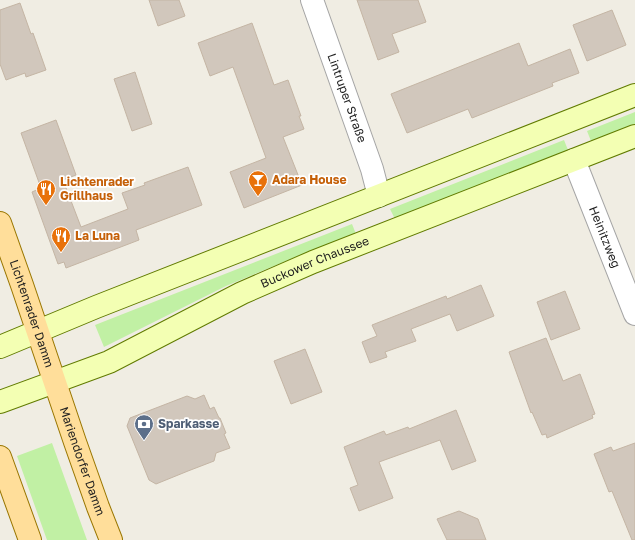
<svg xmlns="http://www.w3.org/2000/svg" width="635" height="540" viewBox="0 0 635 540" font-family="'Golos Text',sans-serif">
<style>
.grass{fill:#c1f0a4}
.building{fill:#d1c7bc;stroke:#c4b5a4}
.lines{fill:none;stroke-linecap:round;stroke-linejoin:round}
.street-casing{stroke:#a5a5a5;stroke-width:24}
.secondary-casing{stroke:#617b00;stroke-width:24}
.primary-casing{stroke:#997600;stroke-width:24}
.street{stroke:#fff;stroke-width:22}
.secondary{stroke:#f3ffb3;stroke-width:22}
.primary{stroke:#ffde9a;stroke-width:22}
.labels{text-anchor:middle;stroke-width:3.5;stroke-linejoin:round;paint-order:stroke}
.street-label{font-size:12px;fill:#1e1e1e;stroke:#fff}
.food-label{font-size:12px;font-weight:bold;fill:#c56008;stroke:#fff;text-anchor:start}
.service-label{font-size:12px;font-weight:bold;fill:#4e5e75;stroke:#fff;text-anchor:start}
</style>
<rect width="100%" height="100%" fill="#f0ede3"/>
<path class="grass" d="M635,112V124L591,141L587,131Z
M564,140L568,150L395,219L390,209Z
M352,224L356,234L303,254L226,286L104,347L95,325Z
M52,443L87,540H47L17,456Z"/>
<path class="building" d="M149,0H179L185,16L158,26Z
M357,0H418L426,22L392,34L399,52L378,60Z
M20,3L31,34L33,33L46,70L26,77L25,73L6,80L0,64V10Z
M612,10L626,45L587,61L573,25Z
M252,23L274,85L288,80L301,116H299L304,129L283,137L302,185L244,208L230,172L266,158L233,67L210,76L198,43Z
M519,43L528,66L570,49L579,73L552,83L553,86L472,118L468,109L407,133L391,94Z
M135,72L152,124L132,131L114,79Z
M56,120L76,175L63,180L81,227L128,209L122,193L145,185L144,183L188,167L202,205L136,230L139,240L66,268L64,262L58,264L32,192L41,188L21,133Z
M481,285L494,316L457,331L450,314L411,329L416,341L385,352L387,357L370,363L362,342L377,336L372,325L446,296L447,299Z
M565,291L580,329L551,340L537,302Z
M546,338L563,381L580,374L595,414L592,415L593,418L547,438L546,434L542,435L532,412L531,413L509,352Z
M305,349L322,392L291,404L274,361Z
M204,395L210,409L214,407L219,418H220L226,433L224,434L230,448L216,453L214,461L188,471L156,484L149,480L127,426L130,418L187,396L195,399Z
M456,410L476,461L452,470L440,440L379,462L393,498L359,511L350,488L358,485L344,447L384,431L386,435L408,427L409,429Z
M635,443V540H632L612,491L609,492L594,454L611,447L613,451Z
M459,511L478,519L486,540H447L437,519Z"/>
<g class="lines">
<g class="street-casing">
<g id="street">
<path id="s1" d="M312,0L372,169L379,196"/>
<path id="s2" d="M574,160L635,314"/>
</g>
</g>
<g class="secondary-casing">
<g id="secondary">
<path d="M0,347L96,307L635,95"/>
<path id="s3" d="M0,402L109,362L242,293L313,262L635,136"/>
</g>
</g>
<g class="primary-casing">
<g id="primary">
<path id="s4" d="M0,223L22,285L75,442L98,507L111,540"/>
<path d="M0,457L30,540"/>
</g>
</g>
<use href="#street" class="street"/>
<use href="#secondary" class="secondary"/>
<use href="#primary" class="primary"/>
</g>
<defs>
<g id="bar-pin" transform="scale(1)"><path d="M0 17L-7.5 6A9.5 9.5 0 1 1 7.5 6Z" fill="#e8710a" stroke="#fff"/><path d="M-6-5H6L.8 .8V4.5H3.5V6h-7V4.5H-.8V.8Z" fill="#fff"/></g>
<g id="restaurant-pin" transform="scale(1)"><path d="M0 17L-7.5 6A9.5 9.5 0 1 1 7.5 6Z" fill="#e8710a" stroke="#fff"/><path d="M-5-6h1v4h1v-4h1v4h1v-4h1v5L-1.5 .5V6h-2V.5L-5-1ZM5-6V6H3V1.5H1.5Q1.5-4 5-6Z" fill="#fff"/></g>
<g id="bank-pin" transform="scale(1)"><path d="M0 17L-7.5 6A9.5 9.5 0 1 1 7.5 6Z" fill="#5c6f8a" stroke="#fff"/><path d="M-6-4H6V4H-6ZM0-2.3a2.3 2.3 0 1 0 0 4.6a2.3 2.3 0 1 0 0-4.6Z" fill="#fff"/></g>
</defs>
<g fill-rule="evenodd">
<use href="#bar-pin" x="258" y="180"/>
<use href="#restaurant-pin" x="46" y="189"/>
<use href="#restaurant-pin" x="61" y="236"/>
<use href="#bank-pin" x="144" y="424"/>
</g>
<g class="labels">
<g class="street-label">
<text dy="4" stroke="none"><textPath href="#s1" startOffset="104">Lintruper Straße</textPath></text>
<text dy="4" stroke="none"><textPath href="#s2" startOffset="83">Heinitzweg</textPath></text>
<text dy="4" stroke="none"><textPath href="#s3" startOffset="345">Buckower Chaussee</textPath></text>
<text dy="4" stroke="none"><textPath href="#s4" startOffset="96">Lichtenrader Damm</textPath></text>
<text dy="4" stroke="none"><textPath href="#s4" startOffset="252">Mariendorfer Damm</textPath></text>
</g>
<g class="food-label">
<text x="272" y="184">Adara House</text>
<text x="60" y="186">Lichtenrader<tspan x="60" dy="14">Grillhaus</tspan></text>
<text x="75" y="240">La Luna</text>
</g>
<g class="service-label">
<text x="158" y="428">Sparkasse</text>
</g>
</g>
</svg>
